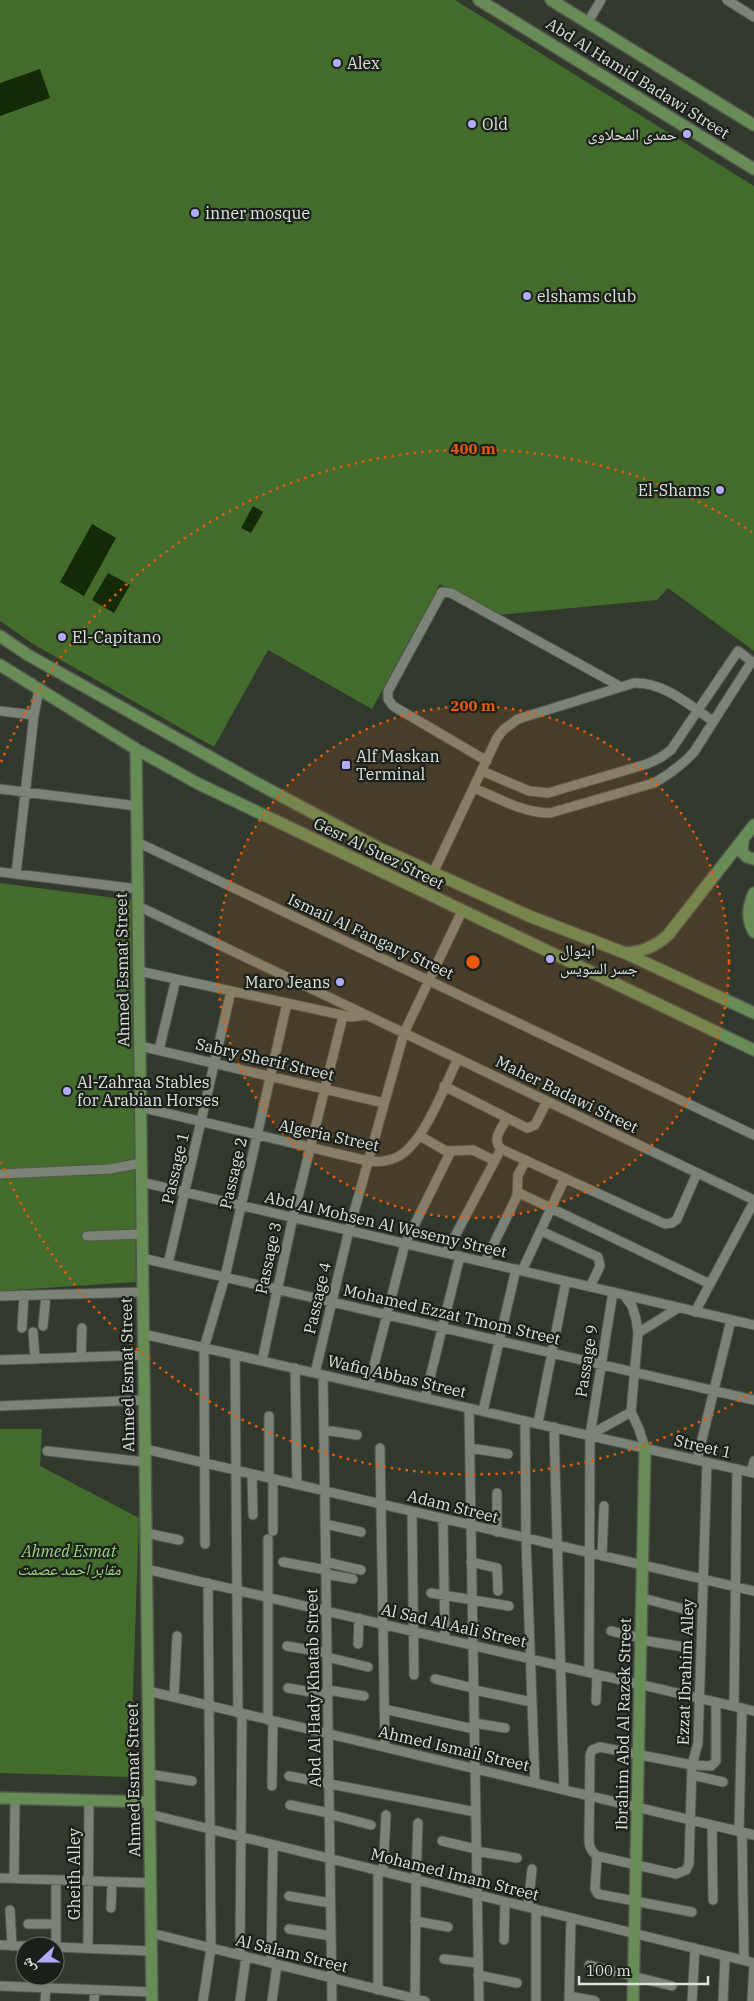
<svg xmlns="http://www.w3.org/2000/svg" width="754" height="2001" viewBox="0 0 754 2001" font-family="'IBM Plex Serif','Noto Naskh Arabic',serif">
<style>
.green{fill:#426b2c}
.water{fill:#142a07}
.lines{fill:none;stroke-linecap:round;stroke-linejoin:round}
.minor-casing{stroke:#50574d;stroke-width:11}
.major-casing{stroke:#50574d;stroke-width:14}
.minor{stroke:#7a8376;stroke-width:9}
.major{stroke:#688c56;stroke-width:11}
.ring{fill:none;stroke:#e8590c;stroke-width:2.5;stroke-dasharray:2.5 5}
.poi-dot{fill:#b1adfa;stroke:#1b1f1a;stroke-width:2}
.labels{text-anchor:middle;stroke-width:4.5;stroke-linejoin:round;paint-order:stroke}
.poi-label{font-size:16px;fill:#dee4dc;stroke:#1b1f1a;text-anchor:start}
.street-label{font-size:16px;fill:#dee4dc;stroke:#1b1f1a}
.park-label{font-size:16px;font-style:italic;fill:#99d87b;stroke:#1b1f1a}
.centre{fill:#e8590c;stroke:#1b1f1a;stroke-width:2.5}
.ring-label{font-size:15px;text-anchor:middle;font-weight:bold;fill:#e8590c;stroke:#1b1f1a;stroke-width:4.5;stroke-linejoin:round;paint-order:stroke}
</style>
<rect width="100%" height="100%" fill="#31392d"/>
<path class="green" d="M0,0H455L754,186V651L668,588L657,600L497,615L440,584L372,709L268,650L214,747L33,644L0,621Z
M0,883L131,900L136,1282L0,1291Z
M0,1429H42L40,1466L139,1518L130,1777L0,1773Z"/>
<path class="water" d="M40,69L50,98L0,116V83Z
M253,506L263,512L251,533L241,528Z
M92,524L116,538L84,596L60,582Z
M108,573L130,585L114,613L92,600Z"/>
<g class="lines">
<g class="minor-casing">
<path id="minor" d="M727,0L754,17
M588,22L601,0
M0,711L34,715
M487,761L393,706L388,699V691L442,592L451,593L621,687
M482,771L529,791L548,793L647,764L660,758L671,750L738,651L754,663
M474,788C498,798 523,813 550,813L654,783C670,774 682,765 694,752L752,661
M0,789L137,806
M137,842L754,1135
M0,872L138,889
M433,873L497,738L503,730L518,719L634,683C664,682 689,705 713,721
M16,874L34,715L39,690
M138,906L754,1200
M139,971L351,1017L367,1015
M140,1046L384,1103
M159,1050L176,979
M444,1086L527,1128L535,1125L547,1101
M140,1107L368,1161C377,1162 386,1162 395,1158C423,1147 444,1086 458,1059
M507,1118C502,1128 491,1139 501,1149L665,1224L672,1223L677,1219L697,1173
M420,1136L446,1151L473,1150L495,1161
M0,1174L110,1169L141,1163
M141,1182L754,1325
M517,1192L710,1284
M541,1231L598,1257L600,1266L590,1287
M87,1236L142,1234
M446,1253L501,1149
M142,1258L754,1400
M485,1262L517,1196L518,1175L526,1160
M168,1264L231,991
M522,1271L565,1178
M624,1295L632,1306L636,1319L638,1333L631,1412L639,1429L645,1448
M0,1296L143,1292
M695,1312L754,1202
M43,1326L46,1295
M22,1328L24,1295
M33,1332L35,1359
M638,1333L678,1308
M143,1334L754,1473
M235,1355L238,1713
M81,1357L82,1328
M0,1360L143,1355
M262,1361L293,1217L343,1016
M295,1368L297,1484
M315,1373L349,1230L404,1033L462,911
M323,1375L332,2001
M369,1385L405,1244L451,1151
M425,1398L460,1256
M0,1406L144,1400
M469,1408L479,2001
M483,1411L516,1269
M525,1421L526,1539L535,1783
M538,1423L566,1281
M554,1427L564,1790
M324,1430L357,1435
M590,1435L631,1412
M380,1448L385,1747
M470,1448L508,1454
M145,1449L754,1591
M47,1451L145,1462
M697,1460L731,1320
M707,1462L698,1743L692,1765L689,1864L686,1870L676,1874L597,1856C592,1852 589,1848 589,1841L590,1755L592,1750L600,1747L692,1765L711,1766L716,1761V1702
M751,1472L754,1461
M252,1474L253,1515
M269,1478V1416
M273,1479V1531
M497,1493V1532
M412,1512L414,1675
M443,1519L445,1638
M325,1524L361,1532
M146,1533L179,1540
M205,1544L204,1348L225,1277L287,1003
M602,1556L604,1506
M283,1562L326,1570
M326,1562L361,1570
M471,1562L497,1568L498,1591
M146,1569L754,1711
M326,1574L353,1579
M431,1593L509,1606
M642,1598L684,1609
M611,1631L641,1638
M641,1640L684,1647
M358,1644L359,1618
M287,1646L327,1653
M327,1657L368,1667
M589,1672L590,1435L613,1292
M435,1679L473,1688
M288,1688L328,1695
M328,1690L364,1696
M474,1690L532,1702
M148,1691L754,1835
M174,1697L177,1636
M596,1701L597,1674
M734,1706L737,1469
M384,1709L474,1729
M268,1720V1539
M474,1723L505,1728
M149,1774L192,1781
M692,1775L723,1782
M289,1776L476,1812
M272,1786L273,1721
M290,1805L329,1813
M149,1814L754,1963
M329,1814L371,1825
M712,1825L713,1900
M739,1831L742,1708
M742,1832L744,1960
M442,1841L476,1849
M476,1851L517,1858
M597,1856L595,1889L598,1894L692,1912
M378,1870V1990
M383,1872L386,1815
M0,1878L150,1883
M14,1878L15,1799
M289,1896L330,1903
M528,1907L532,1869
M111,1908L112,1882
M536,1909V2001
M10,1910L12,1946
M415,1921L448,1927
M28,1924H56
M289,1929L331,1936
M151,1933L425,2001
M504,1940L505,1902
M0,1945L25,1946
M55,1947L151,1951
M56,1947V1880
M88,1948L89,1800
M240,1955L242,1713
M444,1959L478,1963
M271,1963L273,1845
M589,1965L672,1986
M478,1975L517,1983
M0,1986L152,1992
M569,1996L595,2001
M415,1998L416,1880L418,1823
M45,2001L46,1988
M94,2001L95,1990
M203,2001L211,1948L208,1583
M240,2001L246,1957
M272,2001L277,1965
M569,2001L571,1918
M692,2001L695,1948
M723,2001L725,1956
M752,2001L754,1963"/>
</g>
<g class="major-casing">
<path id="major" d="M479,0L754,169
M551,0L754,125
M0,636L28,655L253,781L377,847L529,916L625,953L754,1013
M0,665L136,749L197,783L754,1050
M136,749L152,2001
M743,840L742,852L747,857L754,859
M754,893C748,906 746,919 754,932
M626,953C643,952 656,946 668,935L754,825
M0,1798L149,1802
M633,2001L645,1448"/>
</g>
<use href="#minor" class="minor"/>
<use href="#major" class="major"/>
</g>
<circle cx="473" cy="962" r="256" fill="#e8590c" fill-opacity=".12"/>
<g class="ring">
<circle cx="473" cy="962" r="256"/>
<path d="M752 1392A513 513 0 0 1 1 1162M1 762A513 513 0 0 1 752 532"/>
</g>
<g class="poi-dot">
<circle cx="337" cy="63" r="5"/>
<circle cx="472" cy="124" r="5"/>
<circle cx="687" cy="134" r="5"/>
<circle cx="195" cy="213" r="5"/>
<circle cx="527" cy="296" r="5"/>
<circle cx="720" cy="490" r="5"/>
<circle cx="62" cy="637" r="5"/>
<rect x="341" y="760" width="10" height="10" rx="2.5"/>
<circle cx="550" cy="959" r="5"/>
<circle cx="340" cy="982" r="5"/>
<circle cx="67" cy="1091" r="5"/>
</g>
<g class="labels">
<g class="poi-label">
<text x="347" y="69">Alex</text>
<text x="482" y="130">Old</text>
<text x="677" y="140" text-anchor="end">حمدى المحلاوى</text>
<text x="205" y="219">inner mosque</text>
<text x="537" y="302">elshams club</text>
<text x="710" y="496" text-anchor="end">El-Shams</text>
<text x="72" y="643">El-Capitano</text>
<text x="356" y="762">Alf Maskan<tspan x="356" dy="18">Terminal</tspan></text>
<text x="560" y="956">ابتوال<tspan x="560" dy="18">جسر السويس</tspan></text>
<text x="330" y="988" text-anchor="end">Maro Jeans</text>
<text x="77" y="1088">Al-Zahraa Stables<tspan x="77" dy="18">for Arabian Horses</tspan></text>
</g>
<g class="street-label">
<text transform="translate(638 78) rotate(32)" y="6">Abd Al Hamid Badawi Street</text>
<text transform="translate(379 853) rotate(26)" y="6">Gesr Al Suez Street</text>
<text transform="translate(371 936) rotate(25)" y="6">Ismail Al Fangary Street</text>
<text transform="translate(122 970) rotate(-91)" y="6">Ahmed Esmat Street</text>
<text transform="translate(265 1059) rotate(13)" y="6">Sabry Sherif Street</text>
<text transform="translate(567 1094) rotate(26)" y="6">Maher Badawi Street</text>
<text transform="translate(329 1135) rotate(12)" y="6">Algeria Street</text>
<text transform="translate(175 1168) rotate(-77)" y="6">Passage 1</text>
<text transform="translate(233 1173) rotate(-77)" y="6">Passage 2</text>
<text transform="translate(386 1224) rotate(13)" y="6">Abd Al Mohsen Al Wesemy Street</text>
<text transform="translate(268 1258) rotate(-78)" y="6">Passage 3</text>
<text transform="translate(317 1298) rotate(-77)" y="6">Passage 4</text>
<text transform="translate(452 1314) rotate(13)" y="6">Mohamed Ezzat Tmom Street</text>
<text transform="translate(586 1361) rotate(-81)" y="6">Passage 9</text>
<text transform="translate(127 1375) rotate(-91)" y="6">Ahmed Esmat Street</text>
<text transform="translate(397 1376) rotate(13)" y="6">Wafiq Abbas Street</text>
<text transform="translate(703 1446) rotate(13)" y="6">Street 1</text>
<text transform="translate(453 1506) rotate(14)" y="6">Adam Street</text>
<text transform="translate(454 1625) rotate(13)" y="6">Al Sad Al Aali Street</text>
<text transform="translate(685 1672) rotate(-88)" y="6">Ezzat Ibrahim Alley</text>
<text transform="translate(313 1688) rotate(-91)" y="6">Abd Al Hady Khatab Street</text>
<text transform="translate(623 1724) rotate(-89)" y="6">Ibrahim Abd Al Razek Street</text>
<text transform="translate(454 1748) rotate(13)" y="6">Ahmed Ismail Street</text>
<text transform="translate(133 1780) rotate(-91)" y="6">Ahmed Esmat Street</text>
<text transform="translate(74 1874) rotate(-90)" y="6">Gheith Alley</text>
<text transform="translate(455 1874) rotate(14)" y="6">Mohamed Imam Street</text>
<text transform="translate(292 1953) rotate(14)" y="6">Al Salam Street</text>
</g>
<g class="park-label">
<text x="69" y="1557">Ahmed Esmat<tspan x="69" dy="18">مقابر احمد عصمت</tspan></text>
</g>
</g>
<circle cx="473" cy="962" r="8" class="centre"/>
<g class="ring-label">
<text x="473" y="454">400 m</text>
<text x="473" y="711">200 m</text>
</g>
<g transform="translate(40 1961) rotate(249)"><circle r="24" fill="#1b1f1a" stroke="#696e68"/>
<path d="M0-4L9 19L0 12L-9 19Z" fill="#b1adfa"/>
<text y="-8" font-size="14" font-weight="bold" text-anchor="middle" fill="#dee4dc">ش</text>
</g>
<path d="M579 1976v8h129v-8" fill="none" stroke="#dee4dc" stroke-width="2.5"/>
<text x="586" y="1976" font-size="15" fill="#dee4dc" stroke="#1b1f1a" stroke-width="4" paint-order="stroke">100 m</text>
</svg>
